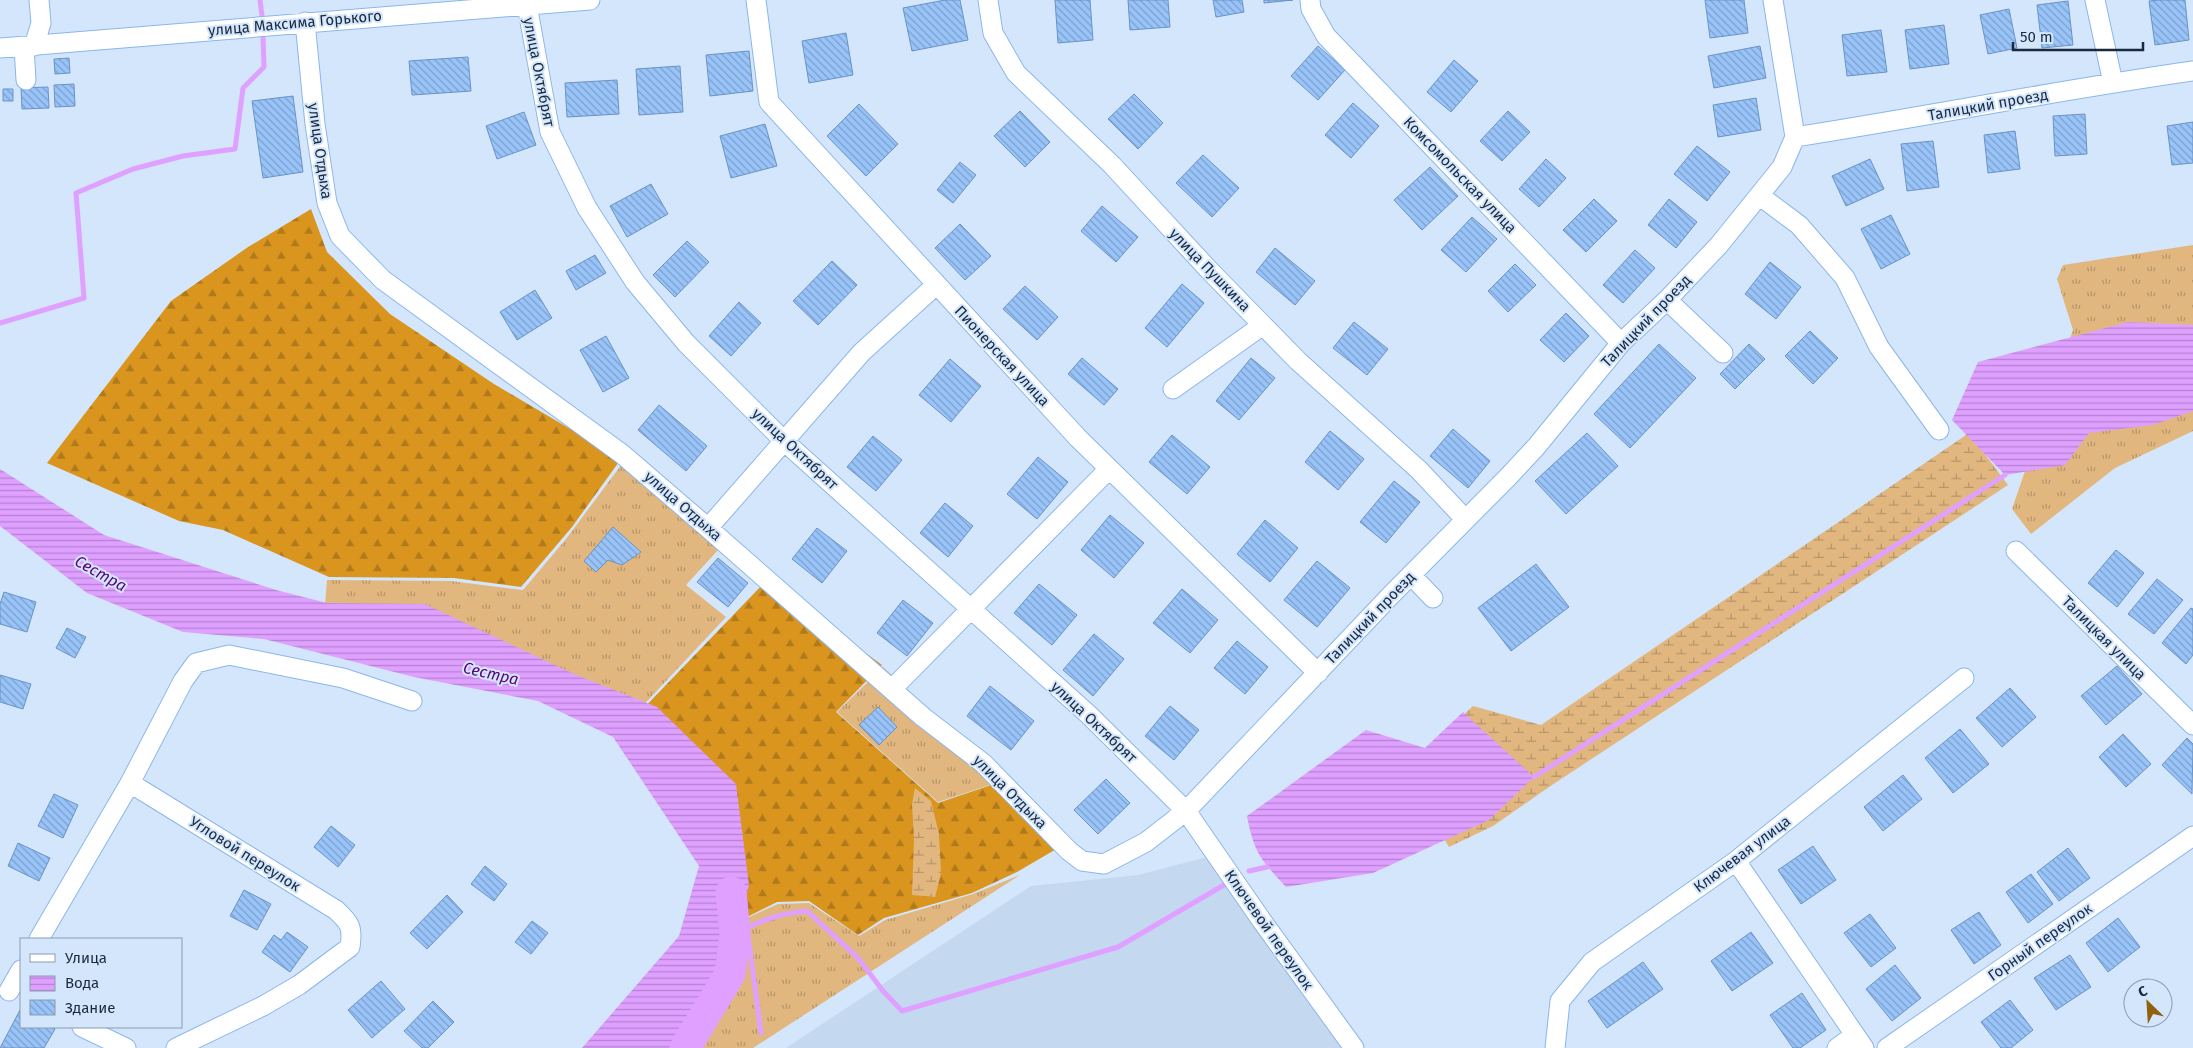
<svg xmlns="http://www.w3.org/2000/svg" width="2193" height="1048" viewBox="0 0 2193 1048" font-family="'Fira Sans',sans-serif">
<style>
.built{fill:#c4d8f0}
.grass{fill:url(#grass-tufts)}
.forest{fill:url(#forest-firs)}
.wetland{fill:url(#wetland-marsh)}
.water{fill:url(#water-rules)}
.lines{fill:none;stroke-linecap:round;stroke-linejoin:round}
.stream{stroke:#dfa0ff;stroke-width:5}
.river{stroke:#dfa0ff;stroke-width:31}
.building{fill:url(#building-back-hatch);stroke:#6993c5}
.minor-casing{stroke:#8bb6eb;stroke-width:21}
.minor{stroke:#fff;stroke-width:19}
.labels{text-anchor:middle;stroke-width:4;stroke-linejoin:round;paint-order:stroke}
.street-label{font-size:15px;fill:#192a3f;stroke:#d4e6fc}
.water-label{font-size:16px;font-style:italic;fill:#5b017a;stroke:#d4e6fc}
</style>
<defs>
<pattern id="grass-tufts" width="24" height="20" patternUnits="userSpaceOnUse" patternTransform="scale(1.25)"><rect width="24" height="20" fill="#e1b77f"/><path d="M3 7l-1-3M5 7V3M7 7l1-3M15 17l-1-3M17 17v-4M19 17l1-3" fill="none" stroke="#b69569"/></pattern>
<pattern id="forest-firs" width="22" height="20" patternUnits="userSpaceOnUse" patternTransform="scale(1.25)"><rect width="22" height="20" fill="#da951e"/><path d="M5 1l3.5 6h-7zM16 11l3.5 6h-7z" fill="#b07a1c"/></pattern>
<pattern id="wetland-marsh" width="20" height="14" patternUnits="userSpaceOnUse" patternTransform="scale(1.25)"><rect width="20" height="14" fill="#e1b77f"/><path d="M1 5h8M5 5V1M11 12h8M15 12V8" fill="none" stroke="#b69569"/></pattern>
<pattern id="water-rules" width="6" height="5" patternUnits="userSpaceOnUse" patternTransform="scale(1.25)"><rect width="6" height="5" fill="#dfa0ff"/><path d="M0 2.5h6" fill="none" stroke="#b483d0"/></pattern>
<pattern id="building-back-hatch" width="6" height="6" patternUnits="userSpaceOnUse" patternTransform="scale(1.25)"><rect width="6" height="6" fill="#99c4f9"/><path d="M-1 5l2 2M0 0l6 6M5-1l2 2" fill="none" stroke="#7c9fcb"/></pattern>
</defs>
<rect width="100%" height="100%" fill="#d4e6fc"/>
<path class="built" d="M1211,856L1343,1048H786L1031,886L1138,875Z"/>
<path class="grass" d="M2193,245V431L2115,468L2031,534L2012,509L2073,330L2057,279L2063,265Z
M625,460L730,537L686,585L726,617L637,712L324,618L327,580L451,581L523,590L566,539Z
M883,667L931,711L999,782L938,802L837,712Z
M1020,875L753,1048H688L733,974L735,929L751,916L778,904L809,903L859,936L885,920L973,894Z"/>
<path class="forest" d="M311,209L327,252L390,314L494,384L621,459L572,527L521,587L454,578L329,577L223,530L179,521L47,463L171,301L248,247Z
M767,580L882,665L836,712L938,803L1000,782L1058,848L1017,872L972,893L884,918L858,935L809,901L777,902L745,918L737,798L639,713Z"/>
<path class="wetland" d="M1969,433L2008,485L1549,787L1493,826L1449,847L1393,755L1417,758L1473,706L1541,725Z
M915,788L931,801L939,834L941,873L935,897L912,895L914,839L912,804Z"/>
<path class="water" d="M2128,322L2193,325V411L2153,425L2089,433L2065,465L2005,475L1952,420L1978,362Z
M0,469L104,535L276,590L327,603L425,604L574,674L657,707L736,784L749,885L720,995L682,1048H582L679,936L699,866L613,737L538,701L414,677L264,639L183,632L87,593L0,526Z
M1463,712L1534,777L1489,820L1373,873L1286,887C1261,860 1254,853 1247,816L1366,730L1425,748Z"/>
<g class="lines">
<path class="stream" d="M260,0L262,16
M0,323L84,298L76,193L133,169L183,156L235,149L243,88L264,67L263,36
M1534,777L2005,475
M1249,871L1267,867
M747,928L761,1033
M735,934C762,920 776,914 807,911L858,958L883,991L902,1011L1118,947L1229,882"/>
<path class="river" d="M685,1048L730,974L735,934L731,892"/>
</g>
<path class="building" d="M945,0H960L968,40L912,51L903,8Z
M1055,0H1090L1093,40L1058,43Z
M1128,0H1168L1170,27L1130,30Z
M1213,0H1242L1244,12L1216,17Z
M1264,0H1293L1264,3Z
M1705,0H1744L1748,33L1710,38Z
M2159,0H2185L2189,40L2155,45L2149,1Z
M2068,1L2073,45L2042,48L2037,5Z
M2009,9L2017,48L1988,54L1980,15Z
M1944,25L1949,64L1910,69L1905,30Z
M1881,30L1887,72L1847,76L1842,35Z
M846,33L853,75L809,83L802,41Z
M1318,46L1345,70L1318,100L1291,76Z
M1760,46L1766,78L1714,88L1708,56Z
M749,51L753,91L710,96L706,55Z
M468,57L471,91L412,95L409,61Z
M69,58L70,73L55,74L54,59Z
M1454,60L1478,81L1451,112L1427,92Z
M680,66L683,112L639,115L636,69Z
M617,80L619,114L567,117L565,83Z
M74,84L75,106L55,107L54,85Z
M48,87L49,108L22,109L21,88Z
M3,89H13V101H3Z
M1134,94L1163,123L1138,149L1108,119Z
M293,96L303,172L263,178L252,101Z
M1756,98L1761,130L1718,137L1713,105Z
M1353,103L1379,126L1351,158L1325,135Z
M859,104L898,144L866,176L827,136Z
M1020,111L1050,142L1025,167L994,136Z
M1508,111L1530,132L1502,161L1480,141Z
M524,112L536,145L497,159L486,126Z
M2085,114L2087,154L2055,156L2053,116Z
M2193,122V163L2172,165L2167,126Z
M765,124L777,166L731,178L720,136Z
M2015,131L2020,169L1988,173L1984,135Z
M1933,141L1939,187L1907,191L1901,144Z
M1697,146L1730,172L1707,201L1674,174Z
M1203,155L1239,188L1212,217L1176,183Z
M1546,159L1566,178L1539,207L1519,189Z
M1870,159L1884,189L1846,206L1832,176Z
M960,162L976,175L953,203L937,190Z
M1430,167L1458,196L1422,230L1394,200Z
M651,184L668,214L627,237L610,206Z
M1594,199L1617,221L1586,252L1563,230Z
M1669,199L1697,222L1676,248L1648,225Z
M1102,206L1138,237L1116,262L1081,231Z
M1891,215L1910,254L1881,269L1861,229Z
M1472,217L1497,239L1466,272L1441,250Z
M960,224L991,256L965,280L935,248Z
M687,241L709,262L675,297L653,275Z
M1275,248L1315,281L1295,305L1256,272Z
M1635,250L1655,268L1623,303L1603,285Z
M595,255L606,273L576,290L566,271Z
M832,261L857,285L818,325L793,301Z
M1770,262L1801,287L1776,319L1745,294Z
M1515,264L1536,285L1508,312L1488,291Z
M1182,284L1204,303L1167,347L1145,328Z
M1025,286L1058,317L1037,340L1003,309Z
M535,290L552,318L517,340L500,312Z
M739,302L761,323L731,356L709,336Z
M1566,313L1589,336L1564,362L1540,340Z
M1354,322L1388,349L1367,375L1333,348Z
M1810,331L1838,358L1813,384L1785,356Z
M606,336L629,378L603,392L580,350Z
M1659,344L1696,378L1630,448L1594,414Z
M1749,344L1765,359L1735,389L1720,374Z
M1082,358L1118,389L1104,405L1068,374Z
M1251,358L1275,378L1239,420L1216,401Z
M950,359L981,386L951,422L919,395Z
M659,405L707,446L686,471L638,430Z
M1453,429L1490,461L1468,488L1430,456Z
M1330,431L1364,459L1338,490L1305,462Z
M1587,433L1618,466L1566,514L1535,481Z
M1172,435L1210,467L1187,494L1149,462Z
M873,436L902,460L876,491L847,467Z
M1038,457L1068,482L1037,519L1007,494Z
M1394,481L1420,502L1386,543L1360,522Z
M945,503L973,526L948,557L920,533Z
M1110,515L1144,543L1114,578L1081,550Z
M1265,520L1298,548L1270,582L1237,554Z
M613,527L641,552L622,565L608,560L596,572L584,561Z
M817,528L847,551L822,583L792,559Z
M2116,550L2144,573L2117,607L2088,583Z
M718,558L748,583L728,607L697,582Z
M1317,561L1350,588L1317,627L1284,600Z
M1536,564L1569,607L1511,651L1478,608Z
M2157,579L2183,600L2154,634L2128,614Z
M1039,584L1077,615L1052,645L1014,613Z
M1182,589L1218,620L1190,653L1153,623Z
M4,592L36,602L27,632L0,624V604Z
M903,600L933,623L907,656L877,633Z
M2191,608L2193,609V655L2186,664L2162,643Z
M67,628L86,637L75,658L56,648Z
M1094,634L1124,659L1093,696L1063,670Z
M1237,641L1268,667L1245,694L1214,668Z
M2117,666L2142,694L2106,725L2081,696Z
M0,675L31,684L23,709L0,702Z
M990,686L1034,721L1011,750L967,716Z
M2010,688L2036,717L2002,747L1976,718Z
M1170,706L1199,730L1174,760L1145,736Z
M878,707L897,727L879,745L859,725Z
M1960,729L1989,764L1953,793L1925,758Z
M2123,734L2151,764L2126,787L2099,757Z
M2187,738L2193,744L2192,794L2162,765Z
M1903,775L1922,799L1883,831L1864,807Z
M1106,779L1130,803L1098,834L1074,810Z
M54,794L78,805L63,838L38,826Z
M331,826L355,845L338,867L314,847Z
M18,843L50,858L39,881L8,866Z
M1813,846L1836,880L1801,904L1778,870Z
M2068,848L2090,878L2059,901L2037,872Z
M485,866L507,884L494,901L471,884Z
M2031,874L2053,904L2028,923L2006,892Z
M244,890L271,904L257,930L230,916Z
M447,895L463,912L427,949L410,933Z
M1979,912L2001,945L1974,964L1951,930Z
M1870,914L1896,948L1871,967L1844,933Z
M2118,918L2140,947L2108,972L2086,943Z
M532,921L548,933L531,954L515,942Z
M287,932L308,947L290,972L262,952L274,935L281,940Z
M1751,932L1773,963L1732,991L1711,961Z
M2070,955L2091,987L2056,1010L2034,978Z
M1643,962L1663,989L1607,1028L1588,1001Z
M1895,965L1921,998L1892,1021L1866,989Z
M381,981L405,1009L372,1038L348,1010Z
M1802,993L1826,1030L1800,1048H1793L1770,1015Z
M2010,1000L2033,1030L2011,1048H2001L1981,1022Z
M433,1001L454,1022L428,1048H422L404,1031Z
M20,1010L21,1027H51L55,1029L44,1048H0Z"/>
<g class="lines">
<g class="minor-casing">
<path id="minor" d="M756,0L769,102L1078,438L1318,673
M988,0L993,33L1016,73L1112,165L1209,270L1298,361L1419,470L1465,519
M1310,0L1311,9L1326,36L1621,343
M1773,0L1795,137
M2095,0L2113,83
M527,5L550,132L587,208L635,282L686,343L785,442L1089,715L1186,811L1262,921L1354,1048
M305,22L315,124L327,203L340,236L383,280L622,454L708,528L923,717L983,763L1069,851L1082,861L1104,864L1146,842L1186,811L1392,594L1509,476L1536,447L1621,343L1667,300L1719,245L1782,167L1795,137
M34,46L41,23L39,0
M24,47L26,80
M0,48L590,0
M1795,137C1928,116 2060,90 2193,71
M1760,196L1799,225L1845,278L1879,347L1939,430
M1667,300L1723,353
M1173,389L1263,325
M708,528L862,352L936,285
M2016,551L2193,725
M1411,575L1433,598
M892,689L1109,469
M130,783L336,910C350,923 353,927 350,947L299,985L263,1006L176,1048
M1736,861L1864,1048
M39,939L130,783L183,681L196,663L229,655L343,678L412,701
M9,991L21,970
M82,1027L126,1048
M1555,1048L1560,1001L1592,962L1736,861L1964,678
M1837,1048L1855,1035
M1887,1048L2193,836"/>
</g>
<use href="#minor" class="minor"/>
</g>
<g class="labels">
<g class="street-label">
<text transform="translate(295 23) rotate(-5)" y="5">улица Максима Горького</text>
<text transform="translate(539 72) rotate(79)" y="5">улица Октябрят</text>
<text transform="translate(1988 105) rotate(-10)" y="5">Талицкий проезд</text>
<text transform="translate(320 151) rotate(82)" y="5">улица Отдыха</text>
<text transform="translate(1460 175) rotate(46)" y="5">Комсомольская улица</text>
<text transform="translate(1210 270) rotate(46)" y="5">улица Пушкина</text>
<text transform="translate(1646 321) rotate(-46)" y="5">Талицкий проезд</text>
<text transform="translate(1002 356) rotate(47)" y="5">Пионерская улица</text>
<text transform="translate(795 449) rotate(43)" y="5">улица Октябрят</text>
<text transform="translate(683 506) rotate(41)" y="5">улица Отдыха</text>
<text transform="translate(1370 618) rotate(-46)" y="5">Талицкий проезд</text>
<text transform="translate(2104 638) rotate(45)" y="5">Талицкая улица</text>
<text transform="translate(1094 722) rotate(43)" y="5">улица Октябрят</text>
<text transform="translate(1010 792) rotate(45)" y="5">улица Отдыха</text>
<text transform="translate(245 854) rotate(32)" y="5">Угловой переулок</text>
<text transform="translate(1742 854) rotate(-37)" y="5">Ключевая улица</text>
<text transform="translate(1269 930) rotate(55)" y="5">Ключевой переулок</text>
<text transform="translate(2040 942) rotate(-35)" y="5">Горный переулок</text>
</g>
<g class="water-label">
<text transform="translate(101 573) rotate(29)" y="6">Сестра</text>
<text transform="translate(491 673) rotate(13)" y="6">Сестра</text>
</g>
</g>
<rect x="20" y="938" width="162" height="90" fill="#d4e6fc" stroke="#899bb0"/>
<rect x="30" y="954" width="25" height="8" fill="#ffffff" stroke="#899bb0"/>
<text x="65" y="963" font-size="15" fill="#192a3f">Улица</text>
<rect x="30" y="976" width="25" height="15" fill="url(#water-rules)" stroke="#899bb0"/>
<text x="65" y="988" font-size="15" fill="#192a3f">Вода</text>
<rect x="30" y="1000" width="25" height="15" fill="url(#building-back-hatch)" stroke="#899bb0"/>
<text x="65" y="1013" font-size="15" fill="#192a3f">Здание</text>
<g transform="translate(2148 1003) rotate(335)"><circle r="24" fill="#d4e6fc" stroke="#899bb0"/>
<path d="M0-4L9 19L0 12L-9 19Z" fill="#90600c"/>
<text y="-8" font-size="14" font-weight="bold" text-anchor="middle" fill="#192a3f">С</text>
</g>
<path d="M2013 42v8h130v-8" fill="none" stroke="#192a3f" stroke-width="2.5"/>
<text x="2020" y="42" font-size="15" fill="#192a3f" stroke="#d4e6fc" stroke-width="4" paint-order="stroke">50 m</text>
</svg>
